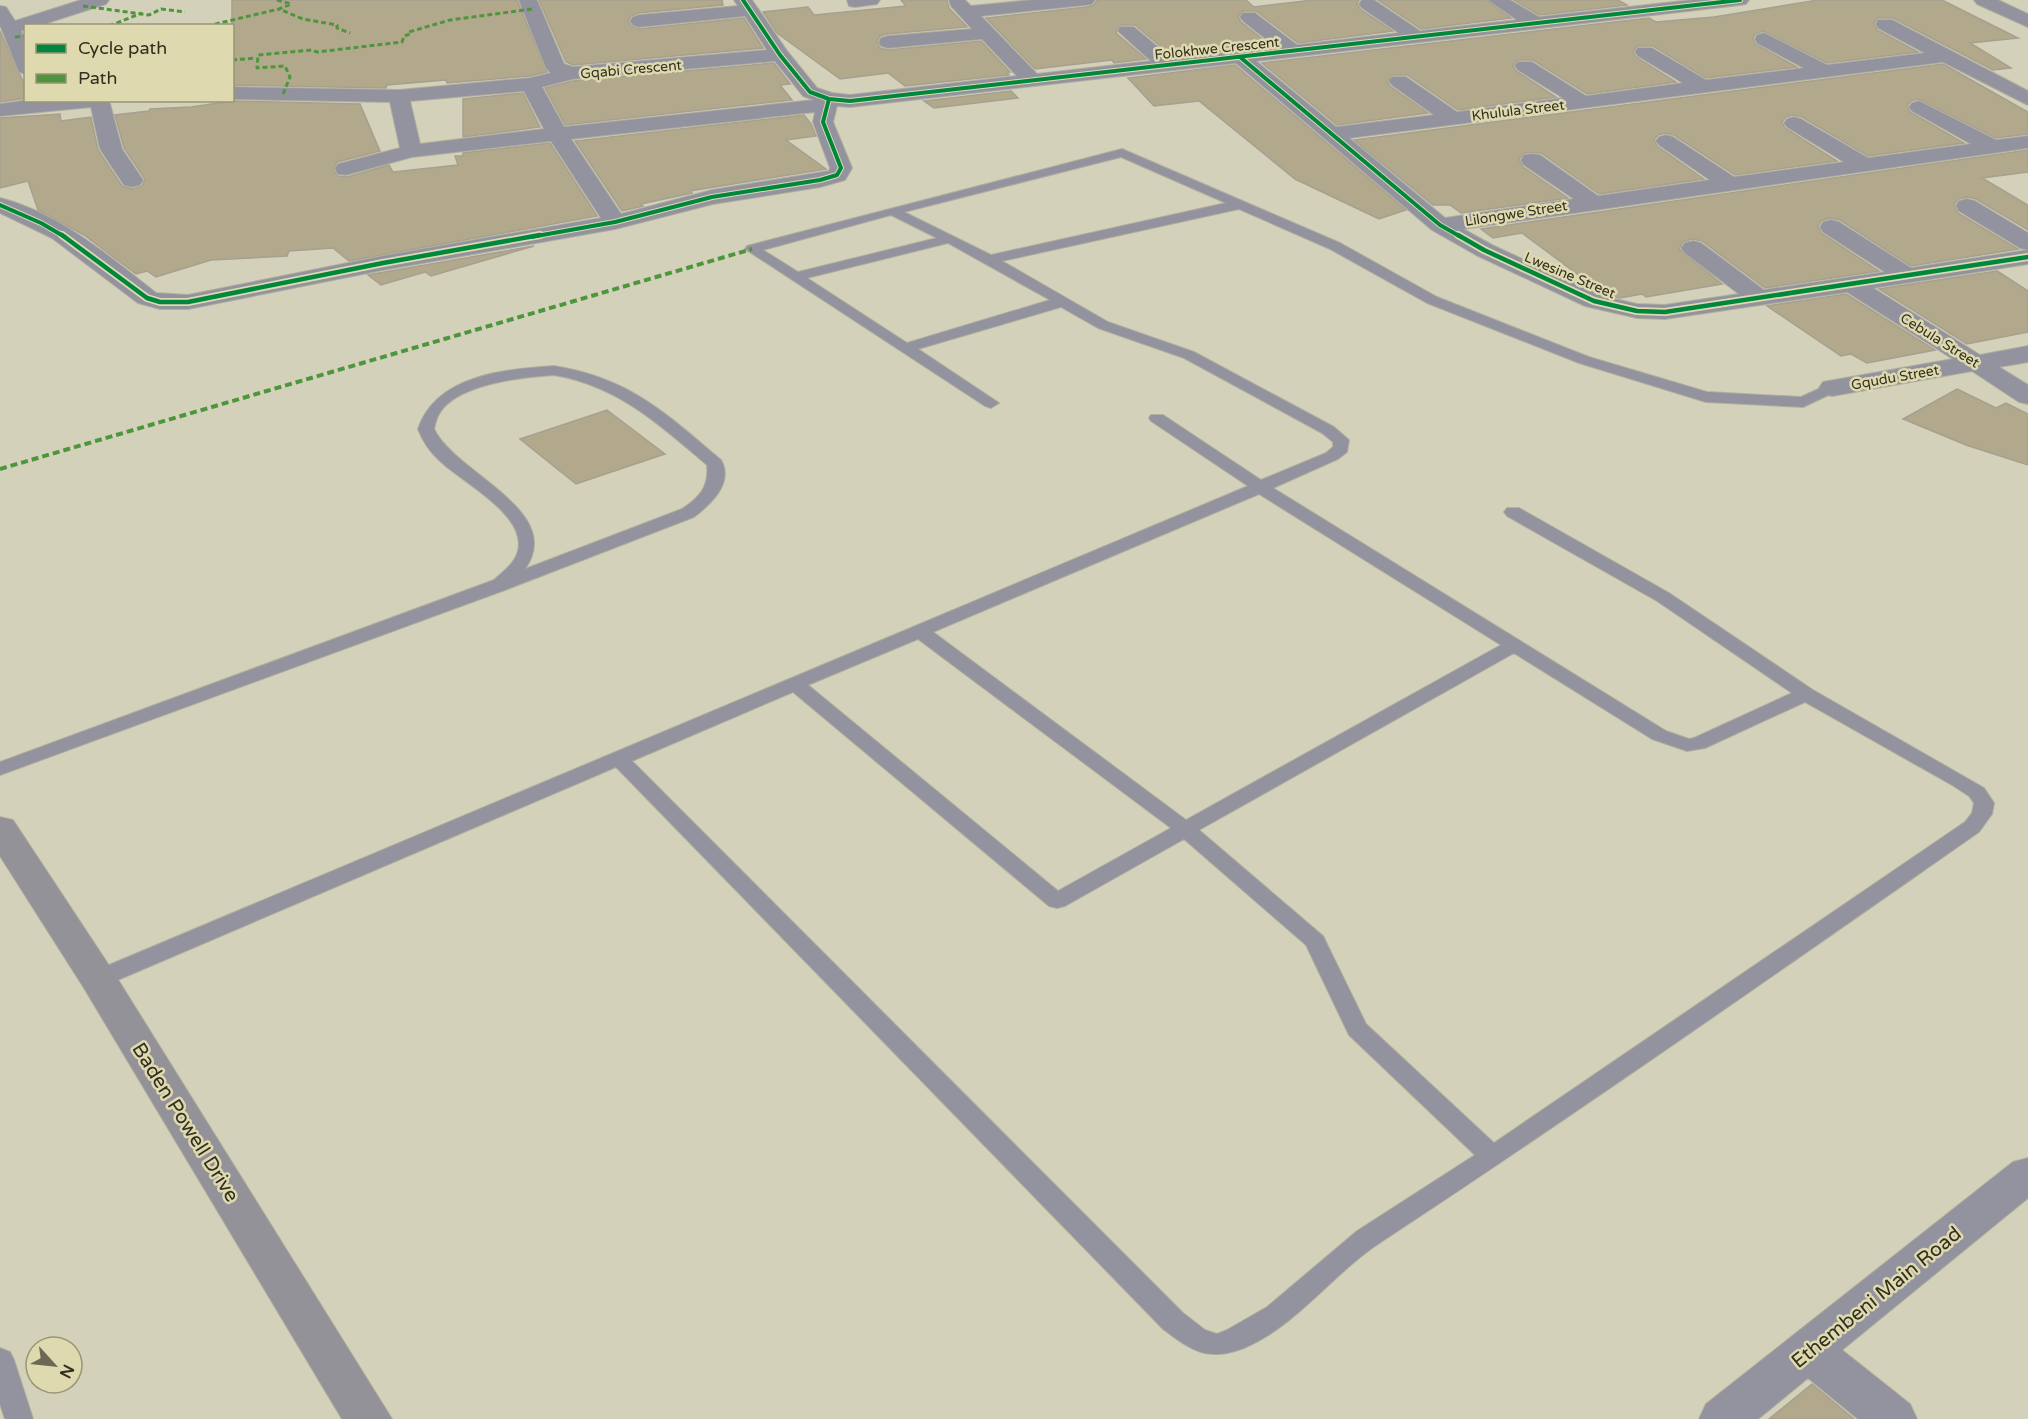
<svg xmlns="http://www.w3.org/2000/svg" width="2028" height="1419" viewBox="0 0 2028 1419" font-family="'Varela Round',sans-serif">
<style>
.building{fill:#b2a88c;stroke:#a5a08f;stroke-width:1.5}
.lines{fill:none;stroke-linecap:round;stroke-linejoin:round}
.service-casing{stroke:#b1af9d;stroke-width:2}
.minor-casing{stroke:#b1af9d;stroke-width:2}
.tertiary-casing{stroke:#b1af9d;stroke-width:2}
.primary-casing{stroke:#b1af9d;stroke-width:2}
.service{fill:#93939f;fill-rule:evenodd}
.minor{fill:#93939f;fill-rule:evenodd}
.tertiary{fill:#93939f;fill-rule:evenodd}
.primary{fill:#949299;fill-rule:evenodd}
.quiet-far1{stroke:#4e963d;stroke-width:3;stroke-dasharray:5 3;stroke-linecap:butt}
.quiet{stroke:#4e963d;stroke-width:4;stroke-dasharray:7 4;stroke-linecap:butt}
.cycleway-far1-casing{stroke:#ded9af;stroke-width:6}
.cycleway-casing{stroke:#ded9af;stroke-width:8}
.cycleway-far1{stroke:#00873e;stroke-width:4}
.cycleway{stroke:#00873e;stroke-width:4.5}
.labels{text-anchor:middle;stroke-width:5;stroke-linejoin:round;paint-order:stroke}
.far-street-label{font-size:14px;fill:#322f1f;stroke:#ded9af}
.near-street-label{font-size:20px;fill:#322f1f;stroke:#ded9af}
</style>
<rect width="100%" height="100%" fill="#d4d1ba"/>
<path class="building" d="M232,0H517L547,72L530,76L447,83L446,80L387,85L386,88L232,85Z
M539,0H722L723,5L638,13L631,16L628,21L631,26L639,29L744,18L763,48L573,65L566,62Z
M901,0H947L949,8L967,27L887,34L880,36L877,41L880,48L888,50L981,41L1010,72H1007L1009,75L905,86L888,73L840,79L777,33L763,12L808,7L814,15L906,6Z
M1097,0H1246L1254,7L1313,0H1359L1357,4L1361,10L1393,31L1298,43L1256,11H1243L1238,17L1241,22L1270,45L1173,57L1135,25H1120L1116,33L1146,59L1114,63L1112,60L1035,69L986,18L1086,7L1094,5Z
M1378,0H1486L1511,18L1421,29Z
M1514,0H1618L1627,5L1539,15Z
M1818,0H1942L2018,38L1970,43L2011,68L1993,70L1893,18H1878L1874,23L1877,30L1918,52L1827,63L1763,31L1755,34L1753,38L1755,44L1797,67L1706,78L1653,46H1638L1633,52L1636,57L1676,82L1587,94L1533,60H1518L1513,66L1516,71L1556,97L1458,110L1407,75H1392L1387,81L1390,86L1428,113L1337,125L1262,63L1649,18L1656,22L1714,17Z
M0,31L26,88V98L0,102Z
M774,63L790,84L780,85L792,100L565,125L545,88L573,81Z
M1943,64L2028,112V134L1996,138L1918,99L1911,101L1907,106L1910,112L1964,143L1868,156L1802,117L1793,115L1786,117L1782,122L1785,128L1837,161L1735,175L1674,135L1665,133L1658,135L1654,140L1657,146L1704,179L1599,194L1541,153H1524L1519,159L1523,167L1568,198L1461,213L1450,205H1433L1354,140Z
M1235,65L1406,210L1379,219L1295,179L1199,101L1154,106L1128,78Z
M1011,91L1018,98L934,108L924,101Z
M523,93L540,127L463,137V99Z
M232,101L360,104L380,151L337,162L333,170L338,176L347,177L389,165L393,172L458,165L455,156H463V153L550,143L597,216L349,261L333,248L289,251L287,256L211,260L156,277L147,271L136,274L84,235L38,210L28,181L0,188V118L60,114L61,121L91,117L98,150L122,186L133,189L142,186L145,179L124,148L115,115L149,111L150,109L191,107Z
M804,115L811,124L816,136L786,140L826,169L690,191L692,193L641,204L643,206L622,211L575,141Z
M2028,150V172L1982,178L2028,205V230L1976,199L1968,197L1958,199L1954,205L1958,213L2018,249L1911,266L1840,220L1830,218L1821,221L1818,226L1821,233L1879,271L1765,288L1702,241L1692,239L1683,242L1679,249L1722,284L1646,297L1642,294L1620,298L1604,294L1522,233L1493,238L1481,229Z
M534,246L431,276L425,272L381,285L368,275Z
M1997,271L2028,291V332L1967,344L1879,289Z
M1846,294L1935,350L1867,363L1851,354L1841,356L1767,306Z
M1957,389L1996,408L2006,403L2028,414V465L1966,445L1903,419Z
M607,410L665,454L576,484L520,439Z
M1812,1384L1854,1419H1769Z"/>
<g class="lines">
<g class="service-casing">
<path id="service" d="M1122,149L1340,243L1437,297L1589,357L1707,392L1801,397L1827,385H1837L1840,388L1837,391L1803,407L1706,402L1579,363L1427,303L1330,249L1239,209L1002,261L1108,322L1194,352L1334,427L1349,440L1347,452L1338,459L1273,488L1666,731L1689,739L1694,738L1792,693L1657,601L1507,516L1504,512L1507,508H1519L1669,593L1813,690L1984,788L1994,803L1992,814L1979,832C1781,970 1583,1109 1381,1242C1333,1273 1298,1325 1244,1348C1208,1362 1192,1351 1163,1329L616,767L106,985L98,987L90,985L87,979L90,973L1248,486L1151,421L1149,418L1151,415H1163L1261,480L1326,453L1333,447V442L1322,433L1184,358L1098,328L1061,307L918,349L999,403L991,408L985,406L745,249L747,246ZM1121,157L1226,203L991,255L904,212ZM891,215L937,238L798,272L763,250ZM948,243L1050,300L907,343L807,278ZM1259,494L1501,645L1186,820L933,632ZM918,639L1171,828L1058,891L808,685ZM1514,653L1652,739L1687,751L1705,748L1805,702L1952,785L1969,796L1974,803L1972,813L1965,822L1494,1143L1366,1024L1323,936L1199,830ZM793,692L1049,906L1057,908L1065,906L1184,839L1306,945L1349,1035L1475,1155L1357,1231L1267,1307L1227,1330L1217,1334L1205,1330L1183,1313L632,761Z
M554,366C629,378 664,412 721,460C734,483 711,504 694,517L505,590L0,775V762L494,580C503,572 515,563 518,551C527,514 461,482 439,460C429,451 423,441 418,429C436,375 505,369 554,366ZM554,375C618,386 659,424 707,465C709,487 700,497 682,509L525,569C566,511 456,474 434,429C435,425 436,420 438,416C453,384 523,377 554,375Z
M0,1348L10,1352L14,1360L33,1419H5L0,1404Z"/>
</g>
<g class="minor-casing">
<path id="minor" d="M81,0H109L106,4L38,26H26V29L21,31L26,42V74L19,72L0,25V6L6,7L15,21Z
M519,0H537L564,64L573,67L767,50L745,16L639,27L633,25L630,21L633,17L639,15L738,6L734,0H752L787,51L817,88L832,93L850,95L1017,76L982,39L888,48L881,46L879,42L881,38L888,36L972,29L951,6L949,0H965L971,6L1032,0H1095L1092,4L1086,5L981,16L1037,74L1151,61L1118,31L1120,27H1134L1172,59L1276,47L1243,21L1240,17L1243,13H1255L1297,45L1399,33L1362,8L1359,4L1362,0H1374L1420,31L1517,20L1488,0H1510L1539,17L1692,0H1749L1746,4L1740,5L1256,61L1336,127L1434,115L1392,85L1389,81L1392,77H1406L1457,112L1563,98L1518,70L1515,66L1518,62H1532L1586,96L1683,83L1638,56L1635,52L1638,48H1652L1706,80L1804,68L1757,43L1755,39L1757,35L1764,33L1827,65L1925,53L1878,28L1876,24L1878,20H1892L2028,91V105L1943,62L1349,138L1445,218L1574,199L1524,165L1521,160L1524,155L1532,154L1540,155L1598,196L1710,180L1659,145L1656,141L1659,137L1666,135L1673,137L1734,177L1844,162L1787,127L1784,123L1787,119L1794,117L1801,119L1868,158L1971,144L1912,111L1909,107L1912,103L1919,101L1996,140L2028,136V148L1463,229L1492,245L1602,296L1637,304L1665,305L1739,294L1685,253L1681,248L1685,243L1693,241L1701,243L1764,290L1885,272L1823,232L1820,227L1823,222L1831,220L1839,222L1911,268L2028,250V264L1873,288L1980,355L2028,346V362L1999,367L2028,385V404L2019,402L1972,371L1832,396L1823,394L1819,388L1823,382L1953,359L1847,292L1665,319L1637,318L1585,306L1476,255L1432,230L1236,63L850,107L837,106L833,122L852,168L845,180L820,187L713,204L615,229L383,270L188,309H160L138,303L52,238L0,213V198C59,213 109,256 156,293L188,295L383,256L601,218L551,141L412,157L346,175L338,174L335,169L338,164L400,148L390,102L232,99V87L399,90L530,78L551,73L546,68ZM775,61L803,96L814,100L564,127L542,87L573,79ZM524,91L544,129L420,144L410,101ZM815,112L813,122L830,168L829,171L712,190L621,214L571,139Z
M847,0H880L877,4L855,7L849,6Z
M29,100H109L122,149L143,180L140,185L132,187L124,185L100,149L91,107L0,116V104Z
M1967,199L1975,201L2028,233V250L2020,248L1959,211L1956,206L1959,201Z
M2028,1158V1198L1842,1350L1910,1404L1917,1419H1858L1808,1378L1758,1419H1699L1706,1404L2013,1162Z"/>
</g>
<g class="tertiary-casing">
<path id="tertiary" d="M1974,0H1998L2028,14V27L1977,4Z"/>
</g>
<g class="primary-casing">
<path id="primary" d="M0,817L13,820L112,970L392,1419H342L84,988L0,856Z"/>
</g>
<use href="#service" class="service"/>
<use href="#minor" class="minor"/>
<use href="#tertiary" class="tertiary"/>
<use href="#primary" class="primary"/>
<path class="quiet-far1" d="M277,0L291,4L279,9L303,19L337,25V28L350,33
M83,6L149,15L161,9L185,12
M109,26L142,13
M207,26L279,9
M15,37L26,36
M232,60L256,58
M283,94L290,77L285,66L257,68L258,55L312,50L317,52L402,42L404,36L410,34L409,32L450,20L532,9"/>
<path class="quiet" d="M0,469L752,249"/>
<g class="cycleway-far1-casing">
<path id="cycleway-far1" d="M743,0L780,55L810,92L829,99L850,101L1740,0
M1240,57L1440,225L1461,237
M0,205L41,223L65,237
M531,237L615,222L712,197L820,180L837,175L841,168L823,122L829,99"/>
</g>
<g class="cycleway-casing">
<path id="cycleway" d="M62,235L147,298L160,302H188L383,263L540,235
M1458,235L1484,250L1594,301L1637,311L1665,312L2028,257"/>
</g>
<use href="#cycleway-far1" class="cycleway-far1"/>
<use href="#cycleway" class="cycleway"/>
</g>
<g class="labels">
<g class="far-street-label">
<text transform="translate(1217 48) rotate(-6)" y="5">Folokhwe Crescent</text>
<text transform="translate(631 69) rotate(-5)" y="5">Gqabi Crescent</text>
<text transform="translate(1518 110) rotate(-7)" y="5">Khulula Street</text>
<text transform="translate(1516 213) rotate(-9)" y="5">Lilongwe Street</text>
<text transform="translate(1570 275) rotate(23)" y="5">Lwesine Street</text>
<text transform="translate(1940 340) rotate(32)" y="5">Cebula Street</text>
<text transform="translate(1895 377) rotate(-10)" y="5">Gqudu Street</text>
</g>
<g class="near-street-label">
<text transform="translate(186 1122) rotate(58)" y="7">Baden Powell Drive</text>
<text transform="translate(1876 1297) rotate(-39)" y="7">Ethembeni Main Road</text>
</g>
</g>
<rect x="24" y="24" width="210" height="78" fill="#ded9af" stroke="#999575" stroke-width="1.5"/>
<rect x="36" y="44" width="30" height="9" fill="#00873e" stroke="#999575" stroke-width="1.5"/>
<text x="78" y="54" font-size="18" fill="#322f1f">Cycle path</text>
<rect x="36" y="74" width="30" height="9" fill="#4e963d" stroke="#999575" stroke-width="1.5"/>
<text x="78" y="84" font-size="18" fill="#322f1f">Path</text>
<g transform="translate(54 1365) rotate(117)"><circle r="28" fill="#ded9af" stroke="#999575" stroke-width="1.5"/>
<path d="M0-4.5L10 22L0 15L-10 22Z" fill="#6b6855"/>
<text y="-9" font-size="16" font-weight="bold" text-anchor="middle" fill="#322f1f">N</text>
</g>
</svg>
